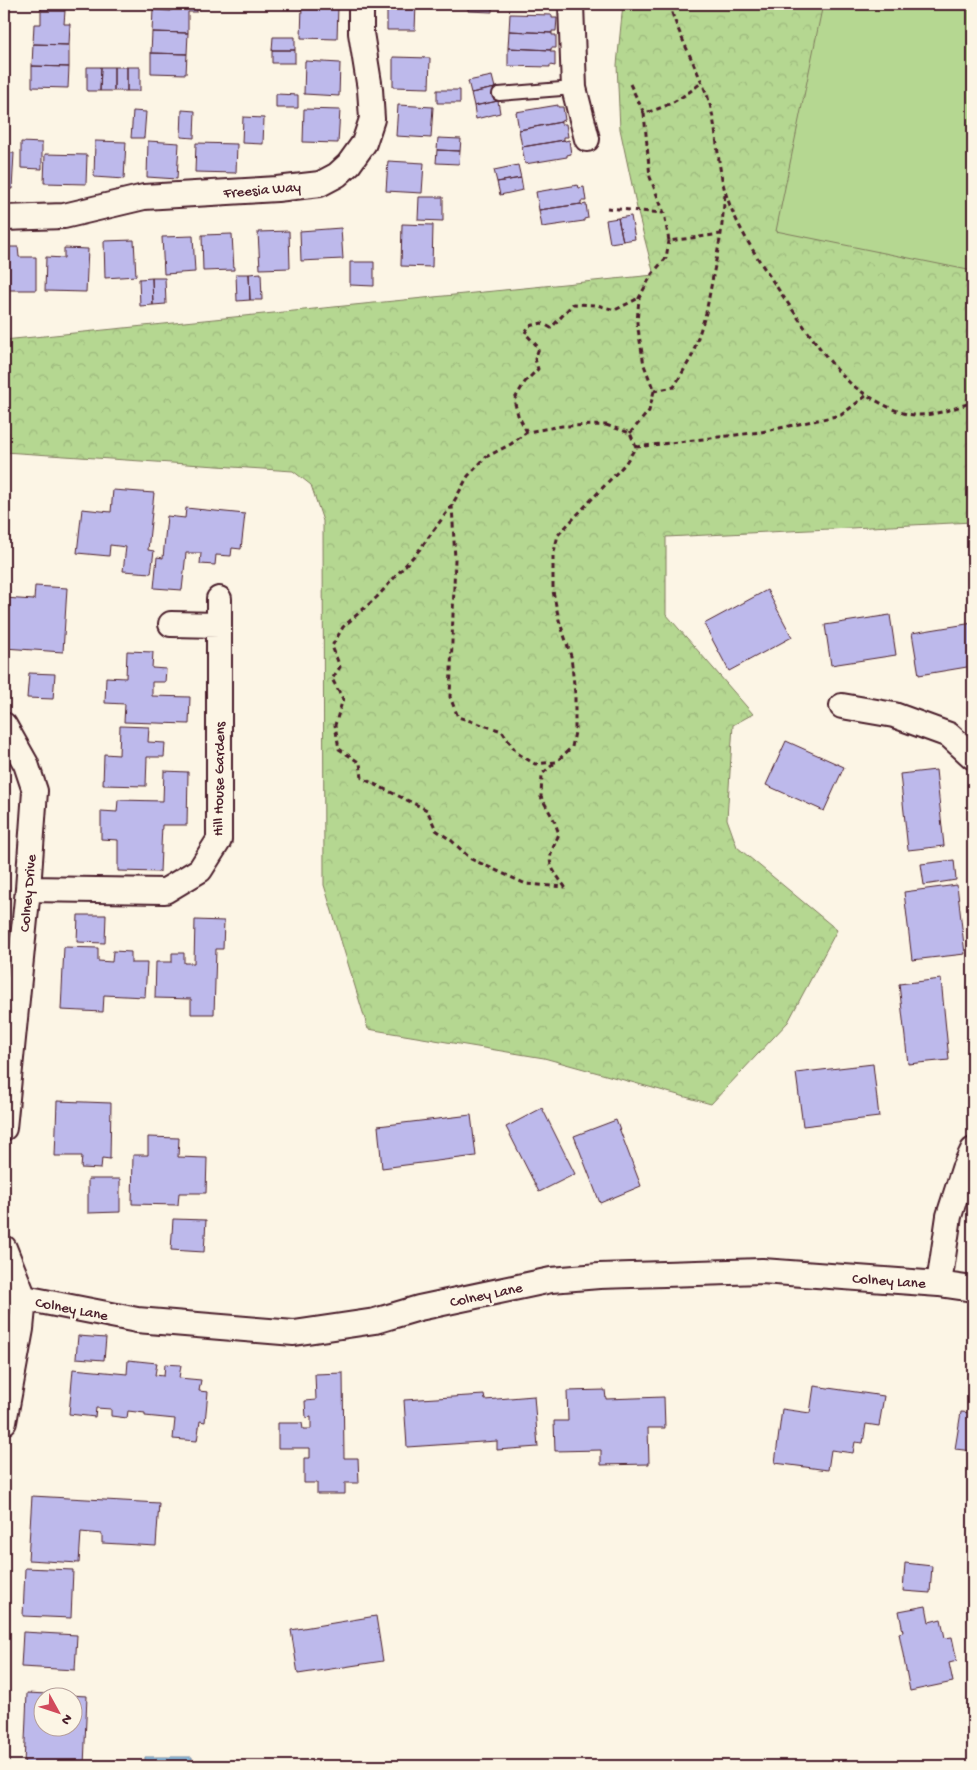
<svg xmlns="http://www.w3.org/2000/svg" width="977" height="1770" viewBox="0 0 977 1770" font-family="'Gochi Hand',sans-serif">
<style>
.forest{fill:url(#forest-crowns);stroke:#807b5e}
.garden{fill:#b5d791;stroke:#807b5e}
.water{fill:url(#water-ripples);stroke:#70839e}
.building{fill:#bdb9eb;stroke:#4a1f2b;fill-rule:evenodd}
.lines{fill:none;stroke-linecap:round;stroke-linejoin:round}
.lane-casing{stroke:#4a1f2b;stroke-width:16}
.street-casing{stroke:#4a1f2b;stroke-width:28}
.path{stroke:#4a1f2b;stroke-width:3;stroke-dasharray:5 4;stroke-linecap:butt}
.lane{stroke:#fcf5e5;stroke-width:12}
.street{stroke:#fcf5e5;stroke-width:24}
.labels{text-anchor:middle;stroke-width:5;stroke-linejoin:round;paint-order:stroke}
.street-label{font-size:15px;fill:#4a1f2b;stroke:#fcf5e5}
</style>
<defs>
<pattern id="forest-crowns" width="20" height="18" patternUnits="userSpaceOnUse" patternTransform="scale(1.25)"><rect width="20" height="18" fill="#b5d791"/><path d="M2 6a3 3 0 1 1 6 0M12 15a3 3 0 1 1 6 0" fill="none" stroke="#9db87d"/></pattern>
<pattern id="water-ripples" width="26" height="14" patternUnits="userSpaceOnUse" patternTransform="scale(1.25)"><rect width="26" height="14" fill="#8ac6ea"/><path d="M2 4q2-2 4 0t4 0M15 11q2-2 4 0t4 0" fill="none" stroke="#73a0be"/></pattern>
</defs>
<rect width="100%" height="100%" fill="#fcf5e5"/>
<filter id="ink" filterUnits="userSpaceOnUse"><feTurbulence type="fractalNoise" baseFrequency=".02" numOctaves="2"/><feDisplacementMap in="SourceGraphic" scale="10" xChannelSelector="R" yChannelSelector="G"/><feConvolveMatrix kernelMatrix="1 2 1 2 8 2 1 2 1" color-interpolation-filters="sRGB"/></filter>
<g filter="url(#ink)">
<path class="forest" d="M623,4H973V522L666,537V614L753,714L733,725L727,819L737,847L837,930L788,1022L711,1104L544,1058L368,1029L324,885L323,521L311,485L293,471L4,452V340L654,275L638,213L620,129L617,65Z"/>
<path class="garden" d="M823,4H947L973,9V271L776,231Z"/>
<path class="water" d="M145,1757H192V1766H145Z"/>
<path class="building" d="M41,4H65V11H41Z
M171,4H197V12H188V33L152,32L153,10L171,11Z
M387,4H416L415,30H387Z
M468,4H492V12L468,11Z
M302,5L338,6L337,39L301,38Z
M41,11H65L64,24H70L69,45L33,44L34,24H41Z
M510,14L552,15V18H557L556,31H552V33L509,31Z
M509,31L552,33V35H556V48H551V50L508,48Z
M152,32L188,33L187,54L151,53Z
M273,37H295V50H272Z
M33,44L69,45V67L32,66Z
M508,48L551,50V52H555V66L550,65V67L508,66Z
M272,50H295V63H272Z
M151,53L187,54L186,74L151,73Z
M393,57L430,58L429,88L393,87Z
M305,61L340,63L339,96L304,94Z
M32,66L69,67L68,88L32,87Z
M87,67H101L100,91H87Z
M101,67H114V91H100Z
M114,67H127V91H114Z
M127,67H140V91H127Z
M492,76L495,88L471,93L468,81Z
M495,88L498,101L474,106L471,93Z
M437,90H460V103H437Z
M276,94L298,95V108H276Z
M498,101L500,113L476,119L474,106Z
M398,105L433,107L431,138L396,136Z
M558,105V107H563L565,120L561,121V122L519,130L516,112Z
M304,109L340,110L338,143L303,142Z
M182,110L195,111L194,138L181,137Z
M133,111L146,112L144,138H131Z
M243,117L264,118L263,144L242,143Z
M561,122V124H566L568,137H564V140L522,147L519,130Z
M438,138L461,139L460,151L437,150Z
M564,140L565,141L569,140L571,154L567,155V157L525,164L522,147Z
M95,141L126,142L124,179L94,177Z
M148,141L179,143L177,179L147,177Z
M21,142L42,143V169L21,168Z
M196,143L237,144L236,173L195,172Z
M437,150L460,151L459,164L436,163Z
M4,153H14L12,189H4Z
M45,154L87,155L86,184L44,183Z
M388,161L424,163L422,193L386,191Z
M518,165L521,178L497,182L494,170Z
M521,178L523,190L500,195L497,182Z
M578,185L579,188L584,187L586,201H581V204L539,210L536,192Z
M419,197H443V221L418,220Z
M581,204L582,205L586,204L588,218L584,219V221L542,227L539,210Z
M631,216L635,239L623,241L618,218Z
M618,218L623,241L610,243L606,220Z
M402,224L433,225L432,267L401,266Z
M341,228L343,259L301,261L300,231Z
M289,231L290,268L260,269L258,232Z
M232,234L234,270L203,271L202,235Z
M193,236L195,272L164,274L162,237Z
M134,240L136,276L105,278L104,241Z
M4,247H18L19,257H36V290H4Z
M64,248L88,249L86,292L45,291L46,257L64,258Z
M350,262H374V286L350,285Z
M261,273L262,300H250L249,274Z
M236,274H249L250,300L237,301Z
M152,278H165L166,304L153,305Z
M152,278L153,305L140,306L139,279Z
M113,490L154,493L148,550L154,551L151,573L123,571L126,547L110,545L109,556L77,553L82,509L111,512Z
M186,508L245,514L241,549L232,548L231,556L216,555L215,565L200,564L201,553H186L182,590L154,588L157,557L163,558L167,516L185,518Z
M35,586L67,588L63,652L4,648V598L34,600Z
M767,590L792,637L729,671L704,624Z
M890,615L896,655L831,665L825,625Z
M973,623V666L919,675L912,633Z
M127,651L153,652L152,668L166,669L165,682H152V696L190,697L189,724L124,722L125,704L105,703L106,677L126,678Z
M29,673L55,674L53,699L27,698Z
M120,726L149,727L148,742L165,743L164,757H147L146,786L103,785L104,754L119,755Z
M786,741L844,767L824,811L766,785Z
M936,770L944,846L908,850L900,774Z
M164,771L188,772L187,825H162L160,872L118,871V840L101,839V811L117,812L118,800L163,801Z
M954,860L956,880L924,885L921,864Z
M957,885L965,954L912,960L904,892Z
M78,915H106L105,943L77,942Z
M195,920L224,921L223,949H216L214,1014H191V999L155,998L156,962H172V953H184V963H194Z
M64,947L98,948V961L112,962L113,951L131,952V963H147L145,997L104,995L103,1012L61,1010Z
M941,979L949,1060L908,1064L899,984Z
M873,1064L879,1117L803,1126L796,1073Z
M57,1101L111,1103L110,1159L102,1158L101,1169L81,1168L82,1156H55Z
M542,1108L575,1174L539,1192L506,1127Z
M471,1115L476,1156L382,1168L378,1126Z
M616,1120L641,1186L600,1203L574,1136Z
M148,1137L179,1138L178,1157L207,1158L206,1193H179L178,1205L132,1204L133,1155H148Z
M88,1179H120V1212L88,1213Z
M173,1219L206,1220L204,1252L171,1250Z
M78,1336L106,1338L104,1360L76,1358Z
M128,1360L157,1363L155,1375L164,1376L165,1364L181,1365L179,1378L201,1380L199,1391L208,1392L205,1422L200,1421L197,1441L173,1439L175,1419L145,1416V1413L128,1411L127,1418L111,1416V1409L96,1408L95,1417L69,1414L73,1369L127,1374Z
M343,1373L344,1458H358L359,1483H345V1494H317V1483H304V1458H310V1448H278V1423H302L303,1429H311V1417L306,1418L305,1401L316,1400L315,1374Z
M814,1386L884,1396L879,1426L866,1424L863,1443L855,1442L853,1453L831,1450L828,1470L775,1463L782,1409L810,1413Z
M605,1390L606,1399L664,1397L665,1428H648L649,1464L601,1465V1450L555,1451L554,1421H568L567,1391Z
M484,1395L485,1400L534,1396L538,1447L497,1450V1441L407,1447L404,1400Z
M961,1412L973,1413V1451L955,1449Z
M32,1496L159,1503L156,1546L102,1543V1534L81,1532L79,1563L28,1560Z
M905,1563L932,1566L930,1593L903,1591Z
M25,1568L73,1570L71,1618L23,1616Z
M926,1606L929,1622L941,1619L945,1638L952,1637L957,1661L949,1663L953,1682L910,1691L899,1633L903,1632L899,1611Z
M376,1616L383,1661L298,1674L291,1630Z
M23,1632L77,1635L75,1670L21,1667Z
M27,1693L87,1696L84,1766L24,1765ZM42,1698H72V1728H42Z"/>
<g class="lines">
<g class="lane-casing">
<path id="lane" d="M499,94L574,88"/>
</g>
<g class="street-casing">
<path id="street" d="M571,4L574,88L587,139
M4,218L64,216L144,197L277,189L320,184L337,175L349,164L364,143L372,119L370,89L361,33V4
M171,624L219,625
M842,706L894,715L949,735L973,757
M4,725L26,764L35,791L28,889L4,1128
M28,889L165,891L200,870L219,840V599
M4,1248L24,1298L21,1329L4,1422
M939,1284L949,1216L964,1169L973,1150
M4,1294L137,1320L294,1333L375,1321L419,1308L551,1280L599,1276L762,1271L939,1284L973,1289"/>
</g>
<path class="path" d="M669,4C679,36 695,64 707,95C718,126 716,160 725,191C738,235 777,287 803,325C817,344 831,365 848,381C859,392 892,411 907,414C930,418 952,409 973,402
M630,84L644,113C668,107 682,98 701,83
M644,113L650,177L664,213L669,241L721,234
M607,208L663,213
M654,391L674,387L692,356L706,313L721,234L725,194
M606,425L630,433L636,447L625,464L558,535L553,556V591L559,620L571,656L575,694V732L572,747L556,762L535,764L517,753L502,731L458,717L450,697L455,559L452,505L468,476L486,457L511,444L527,432L562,426Z
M527,432L518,415L514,400L525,382L538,369L535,359L539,348L525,333L529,326L542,323L551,328L573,304L597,305L615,310L639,298
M630,433L649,411L654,391L644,365L637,323L639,298L652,274L666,258L669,241
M636,447L761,432L841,415L866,396
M452,505L420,549L377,597L343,627L332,646L340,667L332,679L343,699L335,725L339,749L360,763L362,778L427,810L436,830L452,841L471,859L526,884L565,887C547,862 546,863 559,834L554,820L541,797L542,774L556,762"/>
<use href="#lane" class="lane"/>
<use href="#street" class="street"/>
</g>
</g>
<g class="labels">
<g class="street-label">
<text transform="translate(262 189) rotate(-5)" y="5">Freesia Way</text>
<text transform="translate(218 779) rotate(-89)" y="5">Hill House Gardens</text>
<text transform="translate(27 893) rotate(-85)" y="5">Colney Drive</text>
<text transform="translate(889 1280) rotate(4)" y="5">Colney Lane</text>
<text transform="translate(486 1294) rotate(-12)" y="5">Colney Lane</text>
<text transform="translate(72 1308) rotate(11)" y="5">Colney Lane</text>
</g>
</g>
<rect width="977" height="1770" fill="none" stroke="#fcf5e5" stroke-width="20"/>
<rect x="10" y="10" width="957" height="1750" fill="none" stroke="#4a1f2b" stroke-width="2" filter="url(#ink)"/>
<g transform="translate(58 1712) rotate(130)"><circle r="24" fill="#fcf5e5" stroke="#b59f9b"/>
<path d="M0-4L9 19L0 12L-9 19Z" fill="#d1495b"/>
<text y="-8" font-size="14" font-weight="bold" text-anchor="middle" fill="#4a1f2b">N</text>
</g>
</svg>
